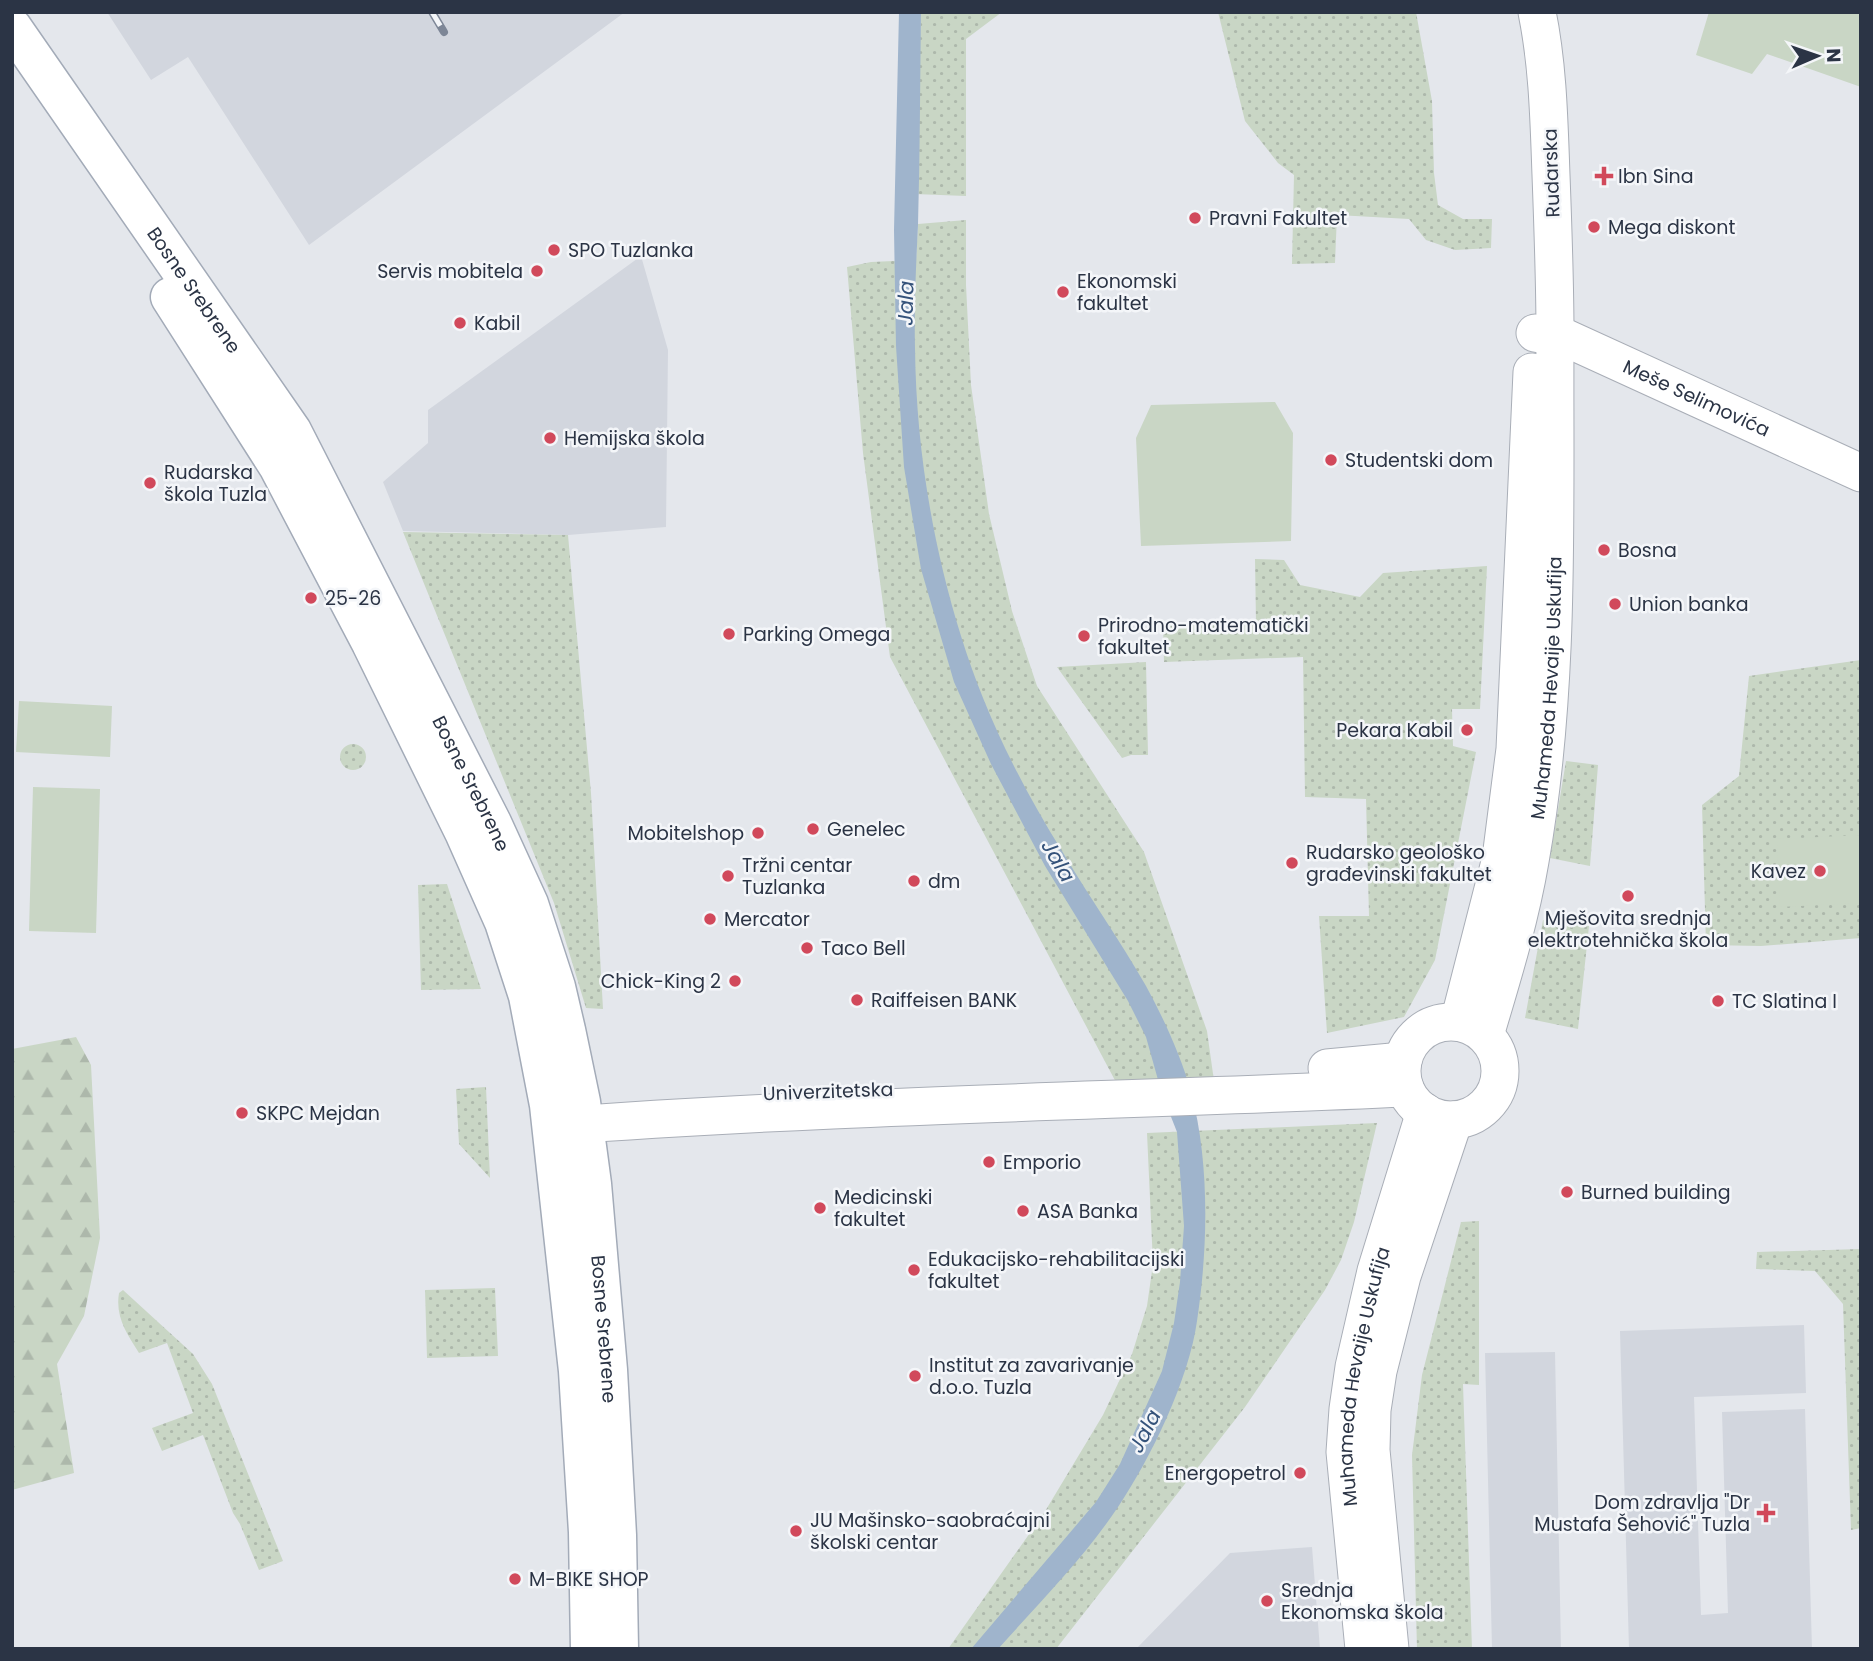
<svg xmlns="http://www.w3.org/2000/svg" width="1873" height="1661" viewBox="0 0 1873 1661" font-family="Poppins,sans-serif">
<style>
.built{fill:#d2d6de}
.grass{fill:url(#grass-dots)}
.forest{fill:url(#forest-firs)}
.park{fill:#c9d6c5}
.water{fill:#9fb4cc}
.lines{fill:none;stroke-linecap:round;stroke-linejoin:round}
.secondary-casing{stroke:#a9aeb7;stroke-width:39}
.primary-casing{stroke:#a3abb8;stroke-width:41}
.secondary{stroke:#fff;stroke-width:37}
.primary{stroke:#fff;stroke-width:38}
.rail-casing{stroke:#7d8696;stroke-width:8}
.rail{stroke:#f4f6f9;stroke-width:5;stroke-dasharray:16;stroke-linecap:butt}
.poi-dot{fill:#d1495b;stroke:#f4f6f9;stroke-width:2.5}
.labels{text-anchor:middle;stroke-width:5;stroke-linejoin:round;paint-order:stroke}
.street-label{font-size:19px;fill:#2b3445;stroke:#f4f6f9}
.poi-label{font-size:19px;fill:#2b3445;stroke:#f4f6f9;text-anchor:start}
.water-label{font-size:21px;font-style:italic;fill:#34527a;stroke:#f4f6f9}
</style>
<defs>
<pattern id="grass-dots" width="8" height="8" patternUnits="userSpaceOnUse" patternTransform="scale(1.75)"><rect width="8" height="8" fill="#c9d6c5"/><path d="M2 2h.1M6 6h.1" fill="none" stroke="#adb8ab" stroke-width="1.8" stroke-linecap="round"/></pattern>
<pattern id="forest-firs" width="22" height="20" patternUnits="userSpaceOnUse" patternTransform="scale(1.75)"><rect width="22" height="20" fill="#c9d6c5"/><path d="M5 1l3.5 6h-7zM16 11l3.5 6h-7z" fill="#adb8ab"/></pattern>
</defs>
<rect width="100%" height="100%" fill="#e4e7ec"/>
<path class="built" d="M107,12H625L309,245L188,57L151,80Z
M641,256L668,350L666,527L568,535L403,531L383,482L428,443V410Z
M1804,1325L1806,1393L1694,1397L1701,1615L1728,1613L1722,1412L1805,1409L1812,1649H1629L1620,1331Z
M1555,1352L1561,1649H1492L1485,1353Z
M1312,1547L1320,1649H1136L1230,1553Z"/>
<path class="grass" d="M921,12H1002L966,39V196L914,194Z
M1218,12H1416L1432,101L1434,173L1438,205L1463,219H1492L1491,248L1455,250L1426,240L1409,219L1337,215L1335,263L1292,264L1294,175L1278,163L1245,121Z
M966,220V285L971,385L989,514L1012,611L1037,686L1144,852L1207,1031L1214,1081L1118,1086L890,657L863,453L847,267L871,262L916,260L918,224Z
M403,532L568,535L591,793L603,1009L586,1008L554,903Z
M1255,559L1284,560L1300,585L1360,597L1383,573L1487,566L1480,709H1452L1453,746L1476,752L1435,960L1404,1017L1327,1033L1319,916H1369L1366,799L1305,797L1303,657L1164,662L1163,626L1256,623Z
M1861,660V938L1761,946L1706,945L1702,805L1739,776L1749,676Z
M1146,662L1148,755H1131L1122,758L1057,667Z
M340 757a13 13 0 1 1 26 0a13 13 0 1 1-26 0Z
M1566,761L1598,765L1590,866L1550,858Z
M447,884L481,989L421,990L418,885Z
M1543,920L1589,926L1578,1029L1525,1018Z
M486,1087L490,1178L459,1144L456,1089Z
M1377,1123L1354,1222L1341,1260L1325,1290L1245,1407L1056,1649H948L1044,1513L1103,1415L1132,1354L1147,1306L1153,1264L1147,1133Z
M1479,1221V1385L1463,1384L1472,1649H1417L1412,1455L1422,1375L1461,1222Z
M1861,1249V1528L1851,1530L1843,1304L1815,1271L1756,1269L1757,1252Z
M495,1288L498,1356L427,1358L425,1290Z
M123,1290L193,1354L212,1384L283,1561L259,1570L240,1524L233,1513L203,1435L162,1451L152,1428L193,1413L167,1343L139,1353C127,1334 115,1317 119,1293Z"/>
<path class="forest" d="M76,1037L91,1065L100,1238L84,1316L57,1364L74,1473L12,1490V1049Z"/>
<path class="park" d="M1709,12H1861V87L1767,54L1752,74L1696,55Z
M1275,402L1293,433L1291,541L1141,546L1136,438L1151,405Z
M19,701L112,706L110,757L16,752Z
M33,787L100,789L96,933L29,931Z
M1861,835V903L1780,907L1777,839Z"/>
<path class="water" d="M899,12H921C920,83 920,154 918,225C916,266 914,307 915,348C916,445 932,543 961,636C984,711 1020,784 1062,851C1089,897 1120,940 1146,986C1164,1019 1181,1056 1191,1092C1210,1163 1208,1248 1197,1321C1189,1379 1151,1458 1118,1507C1084,1558 1039,1603 998,1649H971L1096,1502L1120,1464L1162,1371L1174,1323L1180,1282L1184,1226L1177,1132L1162,1094L1146,1037L1128,1001L1045,866L991,764L954,682L921,569L904,467L896,346L894,230Z"/>
<g class="lines">
<g class="secondary-casing">
<g id="secondary">
<path id="s1" d="M1535,333L1568,339L1861,473"/>
<path d="M1459,1022L1501,858L1515,749L1532,372"/>
<circle cx="1451" cy="1071" r="49"/>
<path id="s2" d="M1485,1035C1502,978 1520,920 1530,861C1561,687 1554,510 1555,334C1555,281 1553,228 1551,175C1549,121 1548,66 1537,12"/>
<path d="M1327,1068L1403,1061"/>
<path d="M555,1126C838,1105 1122,1101 1405,1088"/>
<path id="s3" d="M1364,1649L1345,1452L1348,1409L1354,1367L1376,1271L1425,1112"/>
<path d="M1390,1649L1371,1450L1372,1410L1378,1371L1402,1276L1454,1120"/>
</g>
</g>
<g class="primary-casing">
<g id="primary">
<path id="s4" d="M12,27L292,431L492,823L529,904L556,987L566,1030L581,1102L592,1184L608,1370L617,1535L619,1649"/>
<path d="M170,297L278,466L371,643L464,832L504,922L528,996L549,1105L578,1371L588,1532L590,1649"/>
</g>
</g>
<use href="#secondary" class="secondary"/>
<use href="#primary" class="primary"/>
<g class="rail-casing">
<path id="rail" d="M432,12L444,32"/>
</g>
<use href="#rail" class="rail"/>
</g>
<g class="poi-dot">
<path d="M1600.5 165.5h7v7h7v7h-7v7h-7v-7h-7v-7h7z"/>
<circle cx="1195" cy="218" r="7"/>
<circle cx="1594" cy="227" r="7"/>
<circle cx="554" cy="250" r="7"/>
<circle cx="537" cy="271" r="7"/>
<circle cx="1063" cy="292" r="7"/>
<circle cx="460" cy="323" r="7"/>
<circle cx="550" cy="438" r="7"/>
<circle cx="1331" cy="460" r="7"/>
<circle cx="150" cy="483" r="7"/>
<circle cx="1604" cy="550" r="7"/>
<circle cx="311" cy="598" r="7"/>
<circle cx="1615" cy="604" r="7"/>
<circle cx="729" cy="634" r="7"/>
<circle cx="1084" cy="636" r="7"/>
<circle cx="1467" cy="730" r="7"/>
<circle cx="813" cy="829" r="7"/>
<circle cx="758" cy="833" r="7"/>
<circle cx="1292" cy="863" r="7"/>
<circle cx="1820" cy="871" r="7"/>
<circle cx="728" cy="876" r="7"/>
<circle cx="914" cy="881" r="7"/>
<circle cx="1628" cy="896" r="7"/>
<circle cx="710" cy="919" r="7"/>
<circle cx="807" cy="948" r="7"/>
<circle cx="735" cy="981" r="7"/>
<circle cx="857" cy="1000" r="7"/>
<circle cx="1718" cy="1001" r="7"/>
<circle cx="242" cy="1113" r="7"/>
<circle cx="989" cy="1162" r="7"/>
<circle cx="1567" cy="1192" r="7"/>
<circle cx="820" cy="1208" r="7"/>
<circle cx="1023" cy="1211" r="7"/>
<circle cx="914" cy="1270" r="7"/>
<circle cx="915" cy="1376" r="7"/>
<circle cx="1300" cy="1473" r="7"/>
<path d="M1762.5 1502.5h7v7h7v7h-7v7h-7v-7h-7v-7h7z"/>
<circle cx="796" cy="1531" r="7"/>
<circle cx="515" cy="1579" r="7"/>
<circle cx="1267" cy="1601" r="7"/>
</g>
<g class="labels">
<g class="street-label">
<text transform="translate(1551 173) rotate(-92)" y="7">Rudarska</text>
<text dy="7" stroke="none"><textPath href="#s4" startOffset="320">Bosne Srebrene</textPath></text>
<text dy="7" stroke="none"><textPath href="#s1" startOffset="175">Meše Selimovića</textPath></text>
<text dy="7" stroke="none"><textPath href="#s2" startOffset="354">Muhameda Hevaije Uskufija</textPath></text>
<text dy="7" stroke="none"><textPath href="#s4" startOffset="887">Bosne Srebrene</textPath></text>
<text transform="translate(828 1091) rotate(-2)" y="7">Univerzitetska</text>
<text dy="7" stroke="none"><textPath href="#s4" startOffset="1454">Bosne Srebrene</textPath></text>
<text dy="7" stroke="none"><textPath href="#s3" startOffset="275">Muhameda Hevaije Uskufija</textPath></text>
</g>
<g class="poi-label">
<text x="1618" y="183">Ibn Sina</text>
<text x="1209" y="225">Pravni Fakultet</text>
<text x="1608" y="234">Mega diskont</text>
<text x="568" y="257">SPO Tuzlanka</text>
<text x="523" y="278" text-anchor="end">Servis mobitela</text>
<text x="1077" y="288">Ekonomski<tspan x="1077" dy="22">fakultet</tspan></text>
<text x="474" y="330">Kabil</text>
<text x="564" y="445">Hemijska škola</text>
<text x="1345" y="467">Studentski dom</text>
<text x="164" y="479">Rudarska<tspan x="164" dy="22">škola Tuzla</tspan></text>
<text x="1618" y="557">Bosna</text>
<text x="325" y="605">25-26</text>
<text x="1629" y="611">Union banka</text>
<text x="1098" y="632">Prirodno-matematički<tspan x="1098" dy="22">fakultet</tspan></text>
<text x="743" y="641">Parking Omega</text>
<text x="1453" y="737" text-anchor="end">Pekara Kabil</text>
<text x="827" y="836">Genelec</text>
<text x="744" y="840" text-anchor="end">Mobitelshop</text>
<text x="1306" y="859">Rudarsko geološko<tspan x="1306" dy="22">građevinski fakultet</tspan></text>
<text x="742" y="872">Tržni centar<tspan x="742" dy="22">Tuzlanka</tspan></text>
<text x="1806" y="878" text-anchor="end">Kavez</text>
<text x="928" y="888">dm</text>
<text x="1628" y="925" text-anchor="middle">Mješovita srednja<tspan x="1628" dy="22">elektrotehnička škola</tspan></text>
<text x="724" y="926">Mercator</text>
<text x="821" y="955">Taco Bell</text>
<text x="721" y="988" text-anchor="end">Chick-King 2</text>
<text x="871" y="1007">Raiffeisen BANK</text>
<text x="1732" y="1008">TC Slatina I</text>
<text x="256" y="1120">SKPC Mejdan</text>
<text x="1003" y="1169">Emporio</text>
<text x="1581" y="1199">Burned building</text>
<text x="834" y="1204">Medicinski<tspan x="834" dy="22">fakultet</tspan></text>
<text x="1037" y="1218">ASA Banka</text>
<text x="928" y="1266">Edukacijsko-rehabilitacijski<tspan x="928" dy="22">fakultet</tspan></text>
<text x="929" y="1372">Institut za zavarivanje<tspan x="929" dy="22">d.o.o. Tuzla</tspan></text>
<text x="1286" y="1480" text-anchor="end">Energopetrol</text>
<text x="1750" y="1509" text-anchor="end">Dom zdravlja "Dr<tspan x="1750" dy="22">Mustafa Šehović" Tuzla</tspan></text>
<text x="810" y="1527">JU Mašinsko-saobraćajni<tspan x="810" dy="22">školski centar</tspan></text>
<text x="529" y="1586">M-BIKE SHOP</text>
<text x="1281" y="1597">Srednja<tspan x="1281" dy="22">Ekonomska škola</tspan></text>
</g>
<g class="water-label">
<text transform="translate(906 303) rotate(-89)" y="7">Jala</text>
<text transform="translate(1058 861) rotate(60)" y="7">Jala</text>
<text transform="translate(1145 1431) rotate(-63)" y="7">Jala</text>
</g>
</g>
<rect width="1873" height="1661" fill="none" stroke="#2b3445" stroke-width="28"/>
<g transform="translate(1817 56) rotate(88)" stroke="#f4f6f9" stroke-width="5" paint-order="stroke">
<path d="M0-5L12 26L0 18L-12 26Z" fill="#2b3445"/>
<text y="-10" font-size="19" font-weight="bold" text-anchor="middle" fill="#2b3445">N</text>
</g>
</svg>
